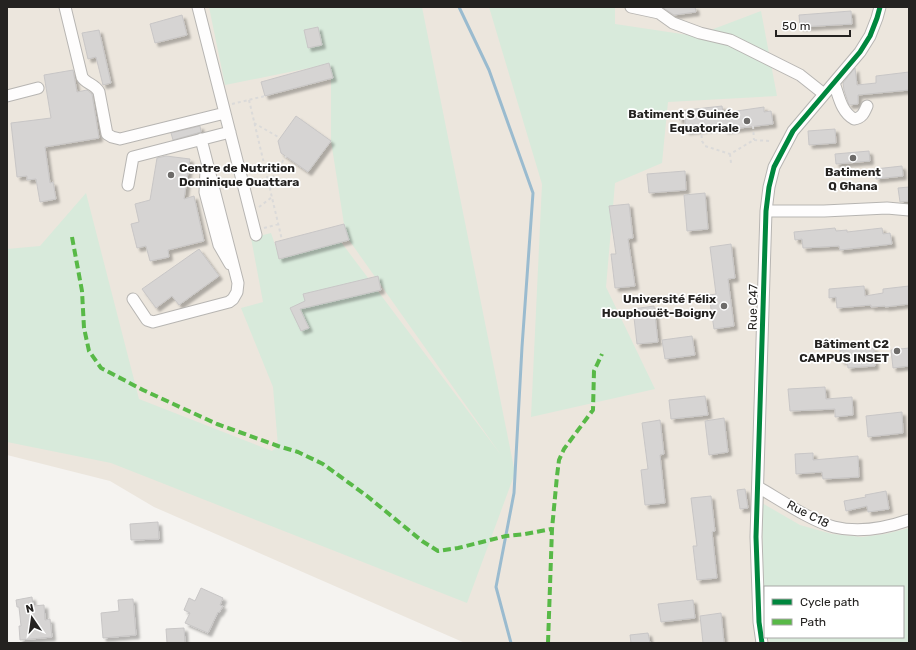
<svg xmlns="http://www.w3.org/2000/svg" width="916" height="650" viewBox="0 0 916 650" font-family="Rubik,sans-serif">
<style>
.built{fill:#ece6dd;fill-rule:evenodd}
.green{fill:#d8eadb}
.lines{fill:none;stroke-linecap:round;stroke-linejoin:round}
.stream{stroke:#9abbcf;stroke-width:3}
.building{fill:#d6d4d3;stroke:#c8c6c6;filter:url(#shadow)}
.minor-casing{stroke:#b7b5b2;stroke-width:13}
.path{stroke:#dbdad9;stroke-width:2;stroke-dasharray:3 3;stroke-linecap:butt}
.minor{stroke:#fefdfd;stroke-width:11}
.quiet{stroke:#58b947;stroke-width:4;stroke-dasharray:8 4;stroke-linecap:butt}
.cycleway-casing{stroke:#fff;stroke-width:8}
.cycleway{stroke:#00873e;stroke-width:5}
.poi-dot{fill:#6d6b69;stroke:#fff;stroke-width:1.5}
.labels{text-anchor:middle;stroke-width:3.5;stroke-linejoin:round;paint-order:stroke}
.poi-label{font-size:12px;font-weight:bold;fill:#242220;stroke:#fff;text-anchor:end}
.street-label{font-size:12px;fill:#242220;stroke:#fff}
</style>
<defs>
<filter id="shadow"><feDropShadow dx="3.5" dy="3.5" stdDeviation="1" flood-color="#0004"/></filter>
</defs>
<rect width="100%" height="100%" fill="#f5f3f0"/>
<path class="built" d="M7,7H909V643H465L154,507L110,481L7,455ZM765,587H903V637H765Z"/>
<path class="green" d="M209,7H422L515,473L467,603L111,463L7,442V249L40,246L86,193L139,399L272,451L278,446L273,387L241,308L263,302L251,238L271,233L280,259L341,242L501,455L349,240L344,224L331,141V69L329,64L225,85Z
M489,7H615V24L695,36L761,11L777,96L668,102L662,163L615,183L606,287L655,389L531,417L542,184Z
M762,503L800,525L832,534L862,537L885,534L909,528V643H770L769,637H903V587H765V603L763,587Z"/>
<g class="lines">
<path class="stream" d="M459,7L489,70L533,193L522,347L514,493L496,587L511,643"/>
</g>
<path class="building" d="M662,7H695L696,12L674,15Z
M851,11L852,24L800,27L799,15Z
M182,15L187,35L155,43L150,24Z
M318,27L322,45L308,48L304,30Z
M99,30L111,83L103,85L96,57L88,59L82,33Z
M329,63L333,78L265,96L261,82Z
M855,68L857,85L876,83V76L909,72V90L858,95V104L849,105L844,90L843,83Z
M73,70L77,92L87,90L92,94L99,138L45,147L50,183L53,182L56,199L40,202L36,179L27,180V176L17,177L11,123L51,118L44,75Z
M722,106L723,113L764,107V112L771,111L773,124L724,130L723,127L686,131L685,119L679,120L678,111Z
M296,116L331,141L308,172L281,153L278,141Z
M200,126L201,132L173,140L171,133Z
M835,129L836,143L809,145L808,131Z
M869,151L870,161L836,164L835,154Z
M166,156L190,159L184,199L194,196L204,241L168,250L169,257L150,261L146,246L137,248L131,224L139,222L135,204L150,200L157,158Z
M902,166L903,176L876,179L875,169Z
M685,171L686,190L649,193L647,174Z
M909,187V201L900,202L898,188Z
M705,193L708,229L687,231L684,195Z
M629,204L633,238L628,239L635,286L615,288L611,254H616L609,206Z
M344,224L349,240L279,259L275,242Z
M835,228L836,231L847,230V232L882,228L883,234L890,233L892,244L840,250L839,246L803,248L802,239L795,240L794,232Z
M731,244L735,278L728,279L734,326L714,329L709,295L716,294L710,247Z
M199,249L219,276L179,305L172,296L156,308L142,289Z
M378,276L381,290L300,309L309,328L301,331L290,308L305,301L303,294Z
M864,286L865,296L883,293V289L909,286V304L885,307V306L871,307V305L837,308L836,297L829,298V289Z
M654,306L658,342L637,344L633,309Z
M692,336L695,355L665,359L662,340Z
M874,348L875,366L848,368L847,360L841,361L840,350Z
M909,348V366L893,368L891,350Z
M825,387L826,399L852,397L853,415L835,417V409L790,411L788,389Z
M705,396L708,415L671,419L669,400Z
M902,412L903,433L868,437L866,416Z
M724,418L728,452L709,455L705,421Z
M660,420L664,454L660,455L665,503L645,505L641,470L648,469L642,423Z
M813,453V460L858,456L859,477L823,479L822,472L796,474L795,454Z
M745,489L748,508L740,509L737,490Z
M886,491L889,509L868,512L867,506L846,511L844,501L866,497L865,495Z
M711,496L715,531L712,532L717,578L697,580L693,546H697L691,498Z
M158,522L159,539L131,540L130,524Z
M201,588L223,598L220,605L223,606L219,613L218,612L208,633L185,623L190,613L184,610L189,598L195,601Z
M32,597L33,606L44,605L45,620L50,619L52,637L20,640L19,626H21L19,607H17L16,600Z
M133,599L136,635L103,638L101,613L119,611L118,600Z
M693,600L695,618L661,622L658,604Z
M721,613L724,643H703L700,616Z
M184,628L185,643H167L166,629Z
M648,633L650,643H631L630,635Z"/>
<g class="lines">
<g class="minor-casing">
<path id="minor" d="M65,7L82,77C86,84 95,84 99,92L107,134L112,137L120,139L225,113
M198,7L256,235
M631,7L659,13L673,23L700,33L730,40L800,75L824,94
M834,83C839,96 841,112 854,119C862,118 864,113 867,106
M7,96L38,88
M206,171L205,192L219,245L230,264
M128,185L133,157L230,132
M766,211H824L887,208L909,210
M133,299L147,320L153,322L229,302L233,299L237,292L238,283L201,139
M758,487C779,499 811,521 834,527C858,533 886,528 909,520
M762,643L759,622L756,537L766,211L769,187L774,167L793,131L860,52L870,36L877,18L880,7"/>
</g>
<path class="path" d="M249,100L282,240
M232,104L265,96
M254,123L280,138
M753,126L754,140
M701,129L702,141L705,146L730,154L754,140L769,141
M730,154L731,163
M269,183L286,156
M259,207L272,197
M264,228L279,224"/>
<use href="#minor" class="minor"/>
<path class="quiet" d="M72,237L82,291L84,328L89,351L101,368L143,390L217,424L278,446L298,452L323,464L367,496L422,541L438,551L458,548L506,536L525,534L552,529
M548,643L552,529L557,476L559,460L564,449L593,410L594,371L602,354"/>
<g class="cycleway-casing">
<path id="cycleway" d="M762,643L759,622L756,537L766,211L769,187L774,167L793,131L860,52L870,36L877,18L880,7"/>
</g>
<use href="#cycleway" class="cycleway"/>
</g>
<g class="poi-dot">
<circle cx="747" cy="121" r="4"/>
<circle cx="853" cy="158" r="4"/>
<circle cx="171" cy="175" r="4"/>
<circle cx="724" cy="306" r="4"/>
<circle cx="897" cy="351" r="4"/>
</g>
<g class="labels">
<g class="poi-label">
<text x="739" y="118">Batiment S Guinée<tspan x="739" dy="14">Equatoriale</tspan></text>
<text x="179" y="172" text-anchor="start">Centre de Nutrition<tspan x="179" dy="14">Dominique Ouattara</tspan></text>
<text x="853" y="176" text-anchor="middle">Batiment<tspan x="853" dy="14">Q Ghana</tspan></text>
<text x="716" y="303">Université Félix<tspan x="716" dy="14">Houphouët-Boigny</tspan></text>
<text x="889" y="348">Bâtiment C2<tspan x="889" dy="14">CAMPUS INSET</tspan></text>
</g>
<g class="street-label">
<text transform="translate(753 307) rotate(-89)" y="4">Rue C47</text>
<text transform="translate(808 514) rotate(27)" y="4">Rue C18</text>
</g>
</g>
<rect width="916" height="650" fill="none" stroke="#242220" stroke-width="16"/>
<rect x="764" y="586" width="140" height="52" fill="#ffffff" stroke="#a7a7a6"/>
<rect x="772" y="599" width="20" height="6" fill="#00873e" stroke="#a7a7a6"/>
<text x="800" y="606" font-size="12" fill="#242220">Cycle path</text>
<rect x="772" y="619" width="20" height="6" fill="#58b947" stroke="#a7a7a6"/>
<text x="800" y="626" font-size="12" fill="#242220">Path</text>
<g transform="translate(32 618) rotate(347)" stroke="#ffffff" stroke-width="3" paint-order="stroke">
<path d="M0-3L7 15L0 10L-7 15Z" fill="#242220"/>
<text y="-6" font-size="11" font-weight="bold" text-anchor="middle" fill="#242220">N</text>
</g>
<path d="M776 30v6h74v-6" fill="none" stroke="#242220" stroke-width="2"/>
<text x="782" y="30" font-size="12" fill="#242220" stroke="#ffffff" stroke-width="3" paint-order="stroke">50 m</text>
</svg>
